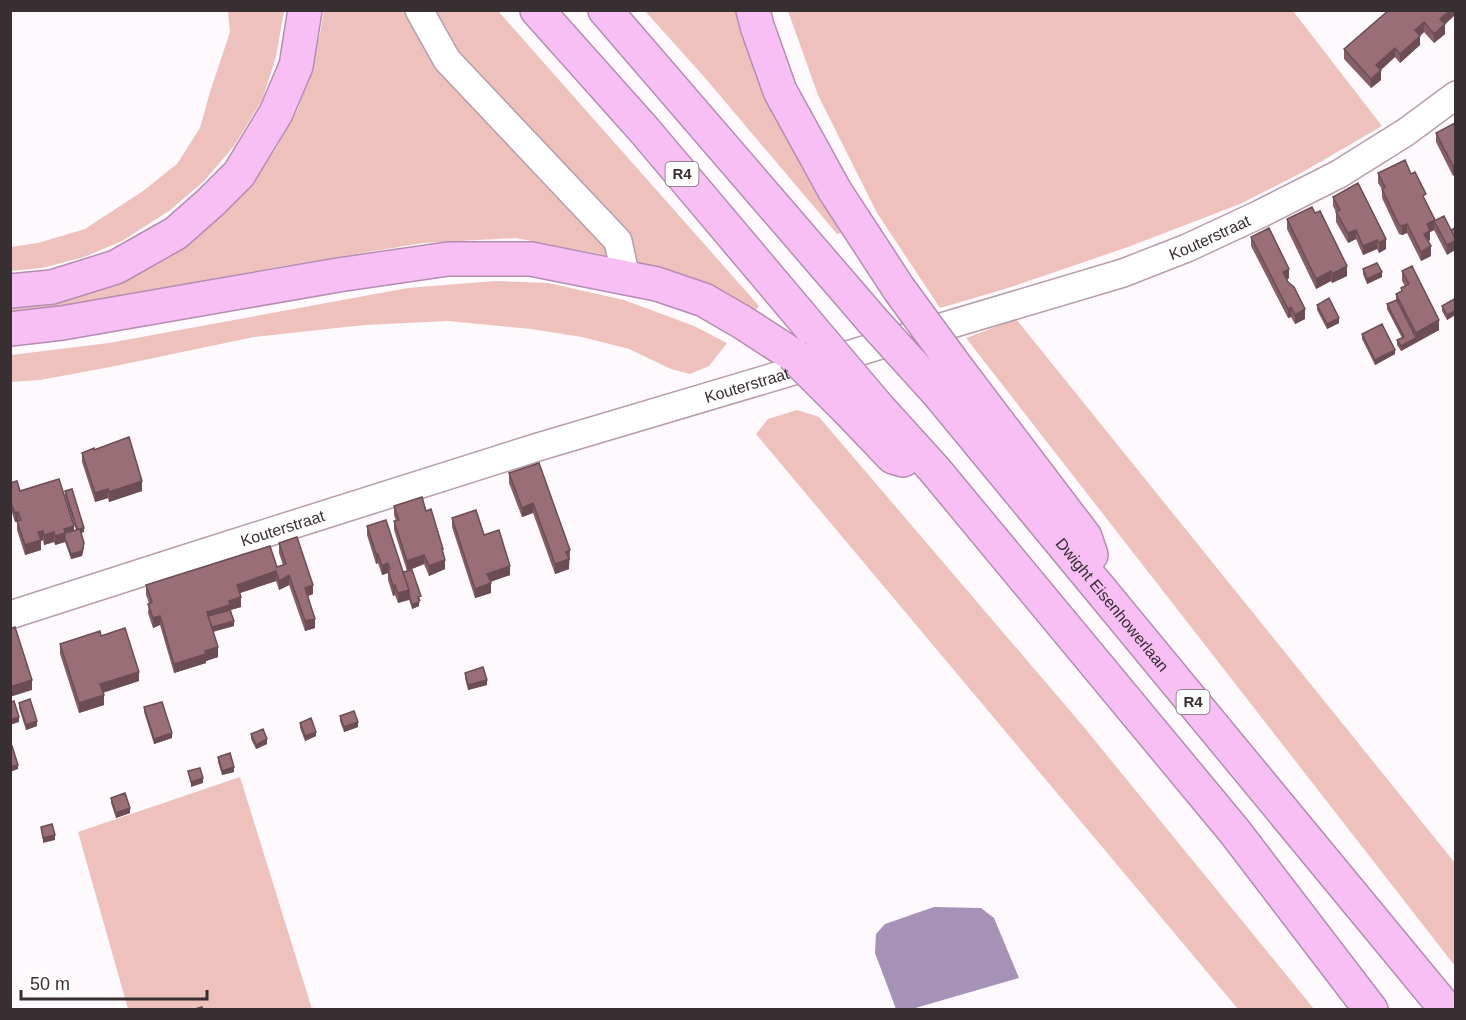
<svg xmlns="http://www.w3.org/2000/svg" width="1466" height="1020" viewBox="0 0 1466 1020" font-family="Helvetica,sans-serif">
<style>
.green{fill:#eec1bd}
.water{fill:#a592b6}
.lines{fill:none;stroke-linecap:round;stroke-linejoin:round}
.minor-casing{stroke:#b69faa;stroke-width:30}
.highway-casing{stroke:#b48db0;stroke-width:36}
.minor{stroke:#fff;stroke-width:27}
.highway{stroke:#f7bff4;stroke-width:33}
.highway-bridge-casing{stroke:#b48db0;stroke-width:36;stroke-linecap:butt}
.highway-bridge{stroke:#f7bff4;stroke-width:33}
.wall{fill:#845f66}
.shaded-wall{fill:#6b4d53}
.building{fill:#996e77;stroke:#6b4d53;stroke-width:1.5}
.labels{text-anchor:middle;stroke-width:6;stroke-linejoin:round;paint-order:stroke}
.shield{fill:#fff;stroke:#746d70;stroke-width:1.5}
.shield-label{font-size:15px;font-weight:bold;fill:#382f33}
.street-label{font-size:16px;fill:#382f33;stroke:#fff}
</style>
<rect width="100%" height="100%" fill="#fef9fc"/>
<path class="green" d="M324,10L498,11L759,306L753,314L693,282L600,254L516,238L423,243L277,267L11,318V307L246,186L275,150L298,109L320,34Z
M228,11H284L276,57L262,100L234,146L204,181L169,211L122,241L84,257L42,268L11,271V247L38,243L85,229L143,191L177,164L200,128L210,92L230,32Z
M645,11H739L843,232L837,234L706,79Z
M788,11H1293L1382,126L1301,173L1240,204L1128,247L1008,288L940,308L877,213L818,95Z
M495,281L548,283L624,300L694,326L727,343L709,366L690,374L671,369L629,349L582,337L531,329L448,321L364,325L254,337L115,366L40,380L11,382V355L109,343L408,288Z
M1016,319L1455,863V966L966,338Z
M797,410L819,417L1083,726L1314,1009H1238L756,434L768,419Z
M240,777L312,1009H128L78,832Z"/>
<path class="water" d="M934,907L981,908L994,918L1019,978L912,1009H896L875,953L876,934L885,924Z"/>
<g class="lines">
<g class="minor-casing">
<g id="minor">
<path d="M419,10L447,60L618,241L626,278"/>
<path id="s1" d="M10,615L181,560L538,447L1123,273L1187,248L1260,214L1339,174L1406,132L1456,95"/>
</g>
</g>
<g class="highway-casing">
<g id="highway">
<path d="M537,10L645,131L822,341"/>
<path d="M605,10L872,320"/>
<path d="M753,10L757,26L780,91L835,191L899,289"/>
<path d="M10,291L52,287L116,267L176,233L211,202L239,174L276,113L296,66L305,10"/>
<path d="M10,329L62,323L338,275L448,259H531L657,284L704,300L742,322L793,355"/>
<path d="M959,371L1085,537L1091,555"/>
<path id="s2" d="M939,394L1447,1010"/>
<path d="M876,405L934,469L1235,832L1371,1010"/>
<path d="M849,411L893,457L903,460"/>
</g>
</g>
<use href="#minor" class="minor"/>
<use href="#highway" class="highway"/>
<g class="highway-bridge-casing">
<path id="highway-bridge" d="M899,289L959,371
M872,320L939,394
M822,341L876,405
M793,355L849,411"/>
</g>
<use href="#highway-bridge" class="highway-bridge"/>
</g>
<path class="wall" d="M1389,10L1455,15L1445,24V34L1434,43L1424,32L1420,36V45L1400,63L1395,57L1381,70V80L1371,88L1344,59V49Z
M1455,123L1453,176L1436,142V133Z
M1378,173L1426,202L1435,221L1451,230L1447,255L1434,230L1430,232V240L1428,241L1431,256L1421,261L1407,233L1402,235L1399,234L1382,198V189L1378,183Z
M1333,197L1386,249L1379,253L1377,249L1363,255L1356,239L1348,243L1336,222V212L1333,206Z
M1287,219L1347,276L1332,283L1331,281L1316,289L1287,229Z
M1251,237L1289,278L1287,280L1305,319L1295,324L1291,317L1288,318L1251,246Z
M1363,269L1382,277L1367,284L1363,274Z
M1402,271L1439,330L1401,351L1397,345V340L1402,338L1387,309V304L1396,300V294L1401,291V288L1405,286L1402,281Z
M1455,302V315L1447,320L1442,311V306Z
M1317,305L1339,323L1327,329L1317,310Z
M1362,334L1395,354L1375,365L1362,339Z
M94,450L142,491L109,502L108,498L95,502L82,462V453Z
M539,463L570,559L569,560V569L555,574L533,513L522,517L509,483V473Z
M10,483L74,531L76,530L65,496V491L84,532L81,533L84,548L82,556L71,559L65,542L55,545L54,542L44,545L43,540L41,541V550L25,555L17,530V522H15L11,510Z
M394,506L426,511L443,555L445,569L429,576L424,564L407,571L421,601H419V606L412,609L409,599L398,603L395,595L393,596L388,580V573L382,575L378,563L376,564L367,535V526L403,572L407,571L394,530V521H396L394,515Z
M452,518L484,535L510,575L490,582L491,593L475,598L452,527Z
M279,543L313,594L308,596L315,628L305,631L289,585L279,590L276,581L240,593L241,607L231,610L234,626L213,632L218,657L206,661V663L174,673L160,625L153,628L148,613L149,603L146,595V585L277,567L283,565L279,553Z
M101,636L139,681L103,693L104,705L79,713L60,654V644Z
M465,673L487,685L468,690L465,678Z
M19,703L37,726L26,730L19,708Z
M144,707L172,738L154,744L144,712Z
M340,716L358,727L344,732L340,721Z
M300,723L316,736L305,741L300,728Z
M251,734L267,744L256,749L251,739Z
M218,757L234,772L222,775L218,762Z
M111,798L130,813L116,818L111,803Z"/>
<path class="shaded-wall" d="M1450,10H1455V15L1440,29V19Z
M1424,22V32L1415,40V30Z
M1445,24V34L1434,43V34Z
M1420,36V45L1400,63V54Z
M1395,48V57L1376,74V65Z
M1381,70V80L1371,88V79Z
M1455,165V174L1453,176V166Z
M1435,220L1434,230L1430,232V240L1424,243V234L1427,224Z
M1407,224V233L1402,235V226Z
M1356,230V239L1348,243V233Z
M1386,239V249L1379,253V243Z
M1377,240V249L1363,255V246Z
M1455,241V250L1447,255V245Z
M1431,246V256L1421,261V252Z
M1347,266V276L1332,283V274Z
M1289,269V278L1283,282V272Z
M1331,271V281L1316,289V279Z
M1382,272V277L1367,284V279Z
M1291,307V317L1288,318V309Z
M1305,309V319L1295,324V315Z
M1455,311V315L1447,320V315Z
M1339,318V323L1327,329V324Z
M1439,320V330L1401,351V346L1416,338V333Z
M1395,350V354L1375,365V360Z
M142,481V491L109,502V492Z
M108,489V498L95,502V493Z
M533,503V513L522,517V508Z
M18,512V521L15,522V513Z
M74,526V535L65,538V542L55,545V536L64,529Z
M84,528V532L77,534V529Z
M43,531V540L41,541V550L25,555V545L38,532Z
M54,532V542L44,545V535Z
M84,543L82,556L71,559V554Z
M570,550L569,569L555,574V564L566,552Z
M376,554H378V563L376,564Z
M424,555V564L407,571V561Z
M445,560V569L429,576V566Z
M388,563V573L382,575V566Z
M510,566V575L487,583V574Z
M276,571V581L237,594V585Z
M289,575V585L279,590V581Z
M491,583V593L475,598V589Z
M313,585V594L305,597V588Z
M395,585V595L393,596V586Z
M409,590V600L398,603V593Z
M241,597V607L230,610L208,621L207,612L229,601Z
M419,602V606L412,609V605Z
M160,616V625L153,628V618Z
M315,619V628L305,631V621Z
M234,621V626L210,632V628Z
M218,647V657L206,661V663L174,673V664L205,651Z
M139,672V681L100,693V684Z
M32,680V690L10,697V687Z
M487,680V685L468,690V685Z
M104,695V705L79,713V703Z
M19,717V722L10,725V720Z
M37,721V726L26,730V725Z
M358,722V727L344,732V727Z
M316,732V736L305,741V736Z
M172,733V738L154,744V739Z
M267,739V744L256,749V745Z
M18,765V769L10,772V767Z
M234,767V772L222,775V771Z
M203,778V783L191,787V782Z
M130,808V813L116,818V813Z
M55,835V840L43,843V838Z"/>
<path class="building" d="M1389,10H1450L1440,19L1445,24L1434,34L1424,22L1415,30L1420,36L1400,54L1395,48L1376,65L1381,70L1371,79L1344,49Z
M1455,123V165L1453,166L1436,133Z
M1405,160L1411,174L1415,172L1426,194L1423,196L1435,220L1427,224L1430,231L1424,234L1431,246L1421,252L1407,224L1402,226L1399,225L1382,189L1385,187L1378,173Z
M1358,183L1386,239L1379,243L1377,240L1363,246L1356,230L1348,233L1336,212L1340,210L1333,197Z
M1312,207L1315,213L1320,211L1347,266L1332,274L1331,271L1316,279L1287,219Z
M1444,216L1455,238V241L1447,245L1434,221Z
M1269,228L1289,269L1283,272L1288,282L1294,287L1305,309L1295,315L1291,307L1288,309L1251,237Z
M1455,228V238L1451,230Z
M1377,263L1382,272L1367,279L1363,269Z
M1412,266L1439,320L1416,333L1396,294L1402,291L1401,288L1409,284L1402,271Z
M1329,298L1339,318L1327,324L1317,305Z
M1454,299L1455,302V311L1447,315L1442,306Z
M1397,300L1416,338L1401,346L1397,340L1404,337L1387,304Z
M1382,324L1395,350L1375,360L1362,334Z
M129,437L142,481L109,492L108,489L95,493L82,453L94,448V450Z
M539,463L570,550L566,552L569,559L555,564L533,503L522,508L509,473Z
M59,479L74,526L64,529L65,533L55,536L54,532L44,535L43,531L38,532L41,540L25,545L17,521L21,520L18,512L15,513L10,501V483L17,481L20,491Z
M72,489L84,528L77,529L65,491Z
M422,497L426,511L431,509L443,549H442L445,560L429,566L424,555L407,561L394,521L399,520L394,506Z
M476,510L484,535L499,530L510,566L487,574L491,583L475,589L452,518Z
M386,520L409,590L398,593L395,585L393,586L388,570L390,569L388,563L382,566L378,554H376L367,526Z
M80,529L84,543L82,551L71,554L65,538V533Z
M297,537L313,585L305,588L315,619L305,621L289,575L279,581L276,571L237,585L241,597L229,601L230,605L207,612L218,647L205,651L206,654L174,664L160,616L153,618L148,604L152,602L146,585L270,546L277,567L286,564L279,543Z
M412,570L421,596L418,597L419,602L412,605L409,595V590L403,572Z
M230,610L234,621L212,627L208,616Z
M15,627L32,680L10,687V629Z
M125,628L139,672L100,684L104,695L79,703L60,644L100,631L101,636Z
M483,667L487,680L468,685L465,673Z
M30,699L37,721L26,725L19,703Z
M14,701L19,717L10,720V702Z
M162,702L172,733L154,739L144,707Z
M354,711L358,722L344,727L340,716Z
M311,718L316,732L305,736L300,723Z
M263,729L267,739L256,745L251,734Z
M12,746L18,765L10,767V747Z
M230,753L234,767L222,771L218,757Z
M200,768L203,778L191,782L188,771Z
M125,793L130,808L116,813L111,798Z
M52,824L55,835L43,838L41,827Z
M202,1007L203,1010H192Z"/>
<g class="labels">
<g class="shield">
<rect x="665.5" y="162" width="33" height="24" rx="4.5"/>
<rect x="1176.5" y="690" width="33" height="24" rx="4.5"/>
</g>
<g class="shield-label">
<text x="682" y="179">R4</text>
<text x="1193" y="707">R4</text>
</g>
<g class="street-label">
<text dy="6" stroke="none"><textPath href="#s1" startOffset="1258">Kouterstraat</textPath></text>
<text dy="6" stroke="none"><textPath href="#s1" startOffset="772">Kouterstraat</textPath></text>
<text dy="6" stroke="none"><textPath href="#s1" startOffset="286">Kouterstraat</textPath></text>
<text dy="6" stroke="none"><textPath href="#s2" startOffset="273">Dwight Eisenhowerlaan</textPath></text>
</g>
</g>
<rect width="1466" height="1020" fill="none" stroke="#382f33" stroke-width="24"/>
<path d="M21 990v9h186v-9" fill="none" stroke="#382f33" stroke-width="3"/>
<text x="30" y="990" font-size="18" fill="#382f33" stroke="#ffffff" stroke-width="4.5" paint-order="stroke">50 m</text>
</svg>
